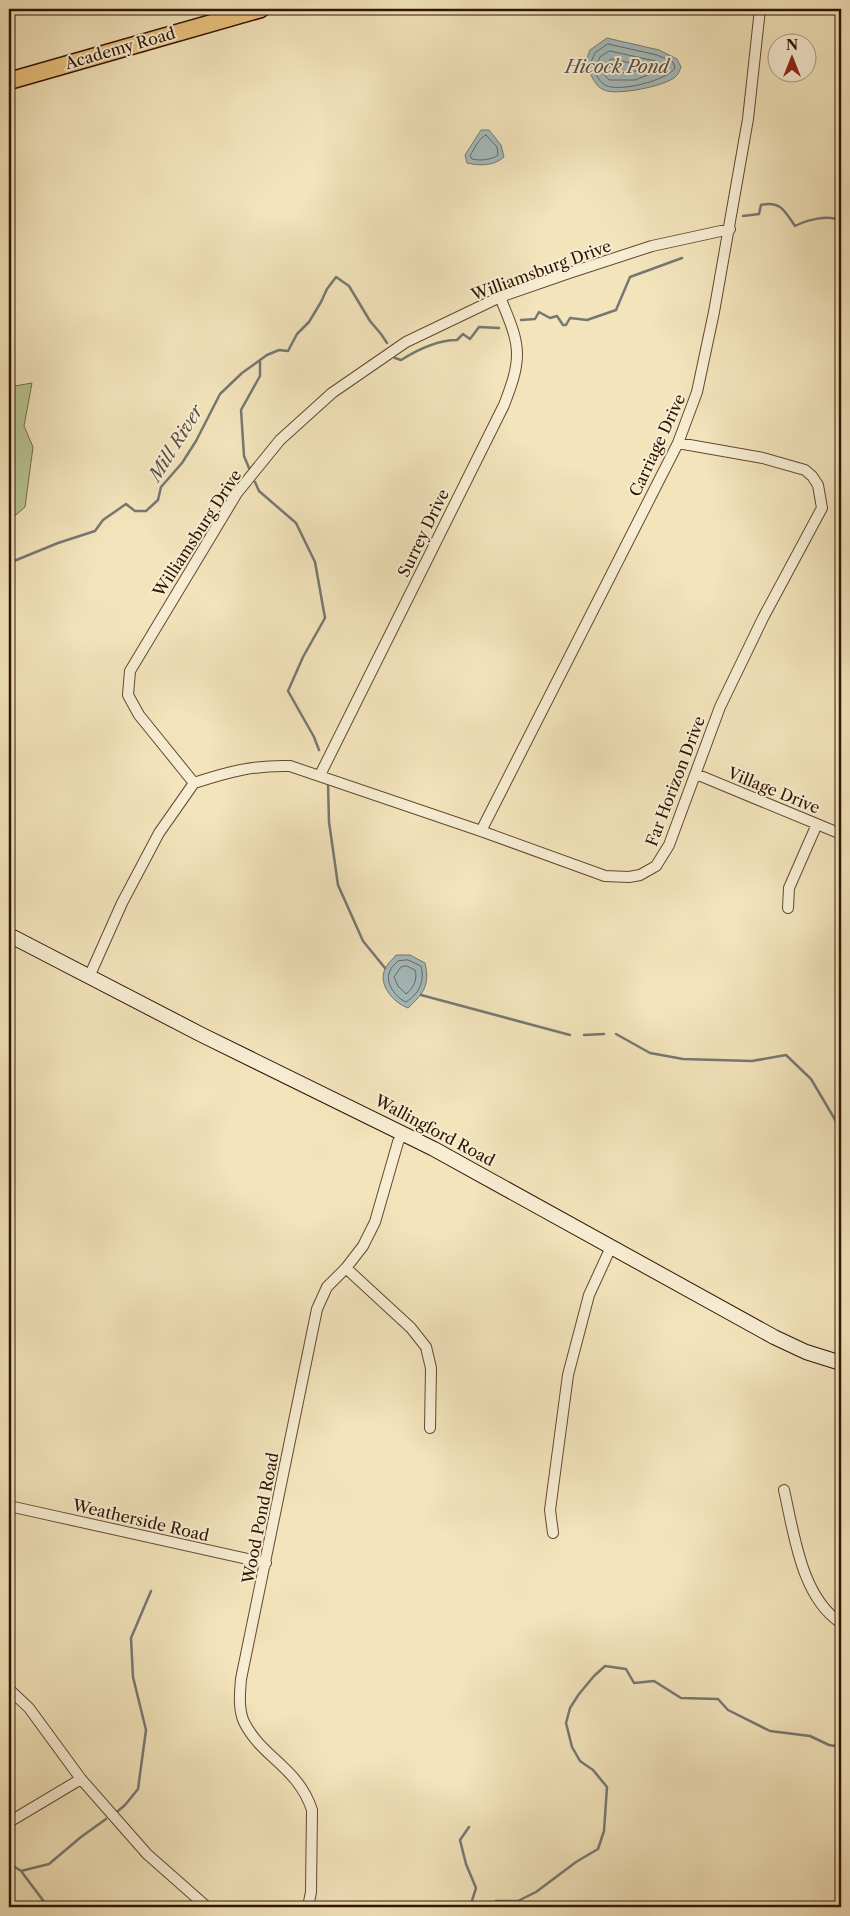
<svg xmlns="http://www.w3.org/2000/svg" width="850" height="1916" viewBox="0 0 850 1916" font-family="'Libre Caslon Text',serif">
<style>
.green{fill:#b8c592;stroke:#746c4a}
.water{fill:#a3bbbd;stroke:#757873}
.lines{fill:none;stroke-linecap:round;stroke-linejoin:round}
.shore{stroke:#6a6860;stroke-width:1}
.stream{stroke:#757873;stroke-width:2.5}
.street-casing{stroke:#614831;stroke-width:12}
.secondary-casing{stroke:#301403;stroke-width:16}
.primary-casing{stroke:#301403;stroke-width:19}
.street{stroke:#f7edd3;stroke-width:10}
.secondary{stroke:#f7edd3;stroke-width:14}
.primary{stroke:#eac27e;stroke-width:16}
.labels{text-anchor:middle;stroke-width:4;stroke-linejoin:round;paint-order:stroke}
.street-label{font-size:16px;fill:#301403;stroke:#f7edd3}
.water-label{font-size:18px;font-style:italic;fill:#584e44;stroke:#f7edd3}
</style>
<rect width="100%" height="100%" fill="#f3e4bb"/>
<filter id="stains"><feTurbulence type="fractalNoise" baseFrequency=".004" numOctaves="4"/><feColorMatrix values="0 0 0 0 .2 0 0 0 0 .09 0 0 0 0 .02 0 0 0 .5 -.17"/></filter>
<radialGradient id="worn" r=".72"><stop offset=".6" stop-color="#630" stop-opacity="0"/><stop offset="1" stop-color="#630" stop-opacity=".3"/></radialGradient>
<path class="green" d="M32,383L24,426L33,447L25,507L9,521V387Z"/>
<path class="water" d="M607,38L659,50L677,59L681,67C680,70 678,75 675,77C666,86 616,96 604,90C594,86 589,71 586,61L590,50Z
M481,130H489L501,145L504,157C494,166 480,166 467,163L465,155Z
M396,955H410L425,963C430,985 424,993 408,1008C394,1003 376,984 386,967C388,963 393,959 396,955Z"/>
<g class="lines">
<path class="shore" d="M608,44L657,55L673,62L675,68C668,80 618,93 605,85C597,80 594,70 591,62L595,53Z
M610,51L655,61L664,65L665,68L635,80H609L602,72L598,62L600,57Z
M612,59L640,65L641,69L633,72L613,73L607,63Z
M486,135L497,147L498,155C492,160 479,161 472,159L470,156C474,149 479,138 486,135Z
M408,960L421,966C425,981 419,994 406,1002C396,998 384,982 390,971C391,967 395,964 398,961Z
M407,966L415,970C418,979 413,989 406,994L398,986L394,977L401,967Z"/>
<path class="stream" d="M743,216L759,214L761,205C781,200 785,212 795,226C807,220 828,214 841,221
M521,320L535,319L539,312L550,318L557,316L563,325H566L570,318L587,320L616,310L630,277L682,258
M395,358L401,360C417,350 438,340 457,340L463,334L470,339L479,327L499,328
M249,468L244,456L241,410L260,376V360
M255,482L259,491L296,523L315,562L325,618L303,657L288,691L314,737L319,750
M9,563L58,543L95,531L103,520L126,504L135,511H146L158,500L161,487L182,463L196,441L220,394L242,373L267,355L279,350L288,351L297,334L309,322L321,302L327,289L336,277L349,286L370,321L381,334L387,343
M328,783L329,822L338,885L363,941L385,968
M421,995L570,1035
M616,1034L650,1053L683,1059L752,1061L786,1055L811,1079L837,1123L841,1125
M584,1035L604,1034
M118,1811L125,1805L138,1789L146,1730L133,1677L131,1638L151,1591
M469,1827L460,1840L466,1864L476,1888L470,1907
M9,1863L21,1871L48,1907
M13,1865L12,1899L14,1907
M21,1871L49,1864L81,1837L106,1819
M490,1907L496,1901H518L536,1892L576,1862L598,1849L604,1831L607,1787L593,1770L580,1761L572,1747L566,1723L570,1708L579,1694L594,1676L605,1666L626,1669L634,1683L654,1681L681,1698L718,1699L728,1710L770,1731L810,1736L829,1745L841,1747"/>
<g class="street-casing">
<path id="street" d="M696,774L841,834
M320,775L504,405C510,389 517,372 517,354C517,335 507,315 500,297
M194,783C228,772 253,765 290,766L481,831L605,876L629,877L640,875L656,866L669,845L720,707L763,618L822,508L818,485L812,476L805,470L763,458L678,443
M194,783L139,715L128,695L130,671L237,493L280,440L332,393L406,342L500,297L569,273L652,246L730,229
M481,831L678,443L697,392L714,312L748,119L760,9
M788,908L789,888L817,824
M89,977L122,903L159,833L194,783
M346,1268L411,1328L426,1347L431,1368L430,1428
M784,1490C794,1533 801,1597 841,1623
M9,1506L266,1563
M553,1533L550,1510L568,1375L589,1295L611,1247
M9,1689L29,1708L81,1779L147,1854L207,1907
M9,1822L81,1779
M308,1907L311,1892L312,1810C298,1767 262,1758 244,1722C238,1709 240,1692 241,1679L317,1309L327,1287L346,1268L363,1246L375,1222L398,1142L403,1133"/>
</g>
<g class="secondary-casing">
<path id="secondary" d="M9,935L202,1035L434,1149L774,1337L806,1352L841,1363"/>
</g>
<g class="primary-casing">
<path id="primary" d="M9,81L261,9"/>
</g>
<use href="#street" class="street"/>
<use href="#secondary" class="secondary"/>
<use href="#primary" class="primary"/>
</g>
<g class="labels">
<g class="street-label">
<text transform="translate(120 48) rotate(-16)" y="6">Academy Road</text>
<text transform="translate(541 270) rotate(-20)" y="6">Williamsburg Drive</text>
<text transform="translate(657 445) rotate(-65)" y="6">Carriage Drive</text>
<text transform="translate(197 533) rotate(-57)" y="6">Williamsburg Drive</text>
<text transform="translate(423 533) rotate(-64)" y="6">Surrey Drive</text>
<text transform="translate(675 781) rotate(-69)" y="6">Far Horizon Drive</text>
<text transform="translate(774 790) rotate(22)" y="6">Village Drive</text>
<text transform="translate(435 1130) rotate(28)" y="6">Wallingford Road</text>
<text transform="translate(260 1518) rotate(-79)" y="6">Wood Pond Road</text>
<text transform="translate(141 1520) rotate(13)" y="6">Weatherside Road</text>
</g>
<g class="water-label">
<text x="617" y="73">Hicock Pond</text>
<text transform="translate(176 443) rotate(-58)" y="6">Mill River</text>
</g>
</g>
<rect width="850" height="1916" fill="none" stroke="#f3e4bb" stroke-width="30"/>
<rect x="10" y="10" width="830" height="1896" fill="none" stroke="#301403" stroke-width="2.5"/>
<rect x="15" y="15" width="820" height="1886" fill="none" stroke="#301403"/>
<g transform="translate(792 58)"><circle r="24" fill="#f7edd3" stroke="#a79680"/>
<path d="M0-4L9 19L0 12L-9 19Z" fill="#8f2418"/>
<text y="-8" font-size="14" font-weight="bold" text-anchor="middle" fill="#301403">N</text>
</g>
<rect width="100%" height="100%" filter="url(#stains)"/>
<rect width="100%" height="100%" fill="url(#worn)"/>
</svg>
